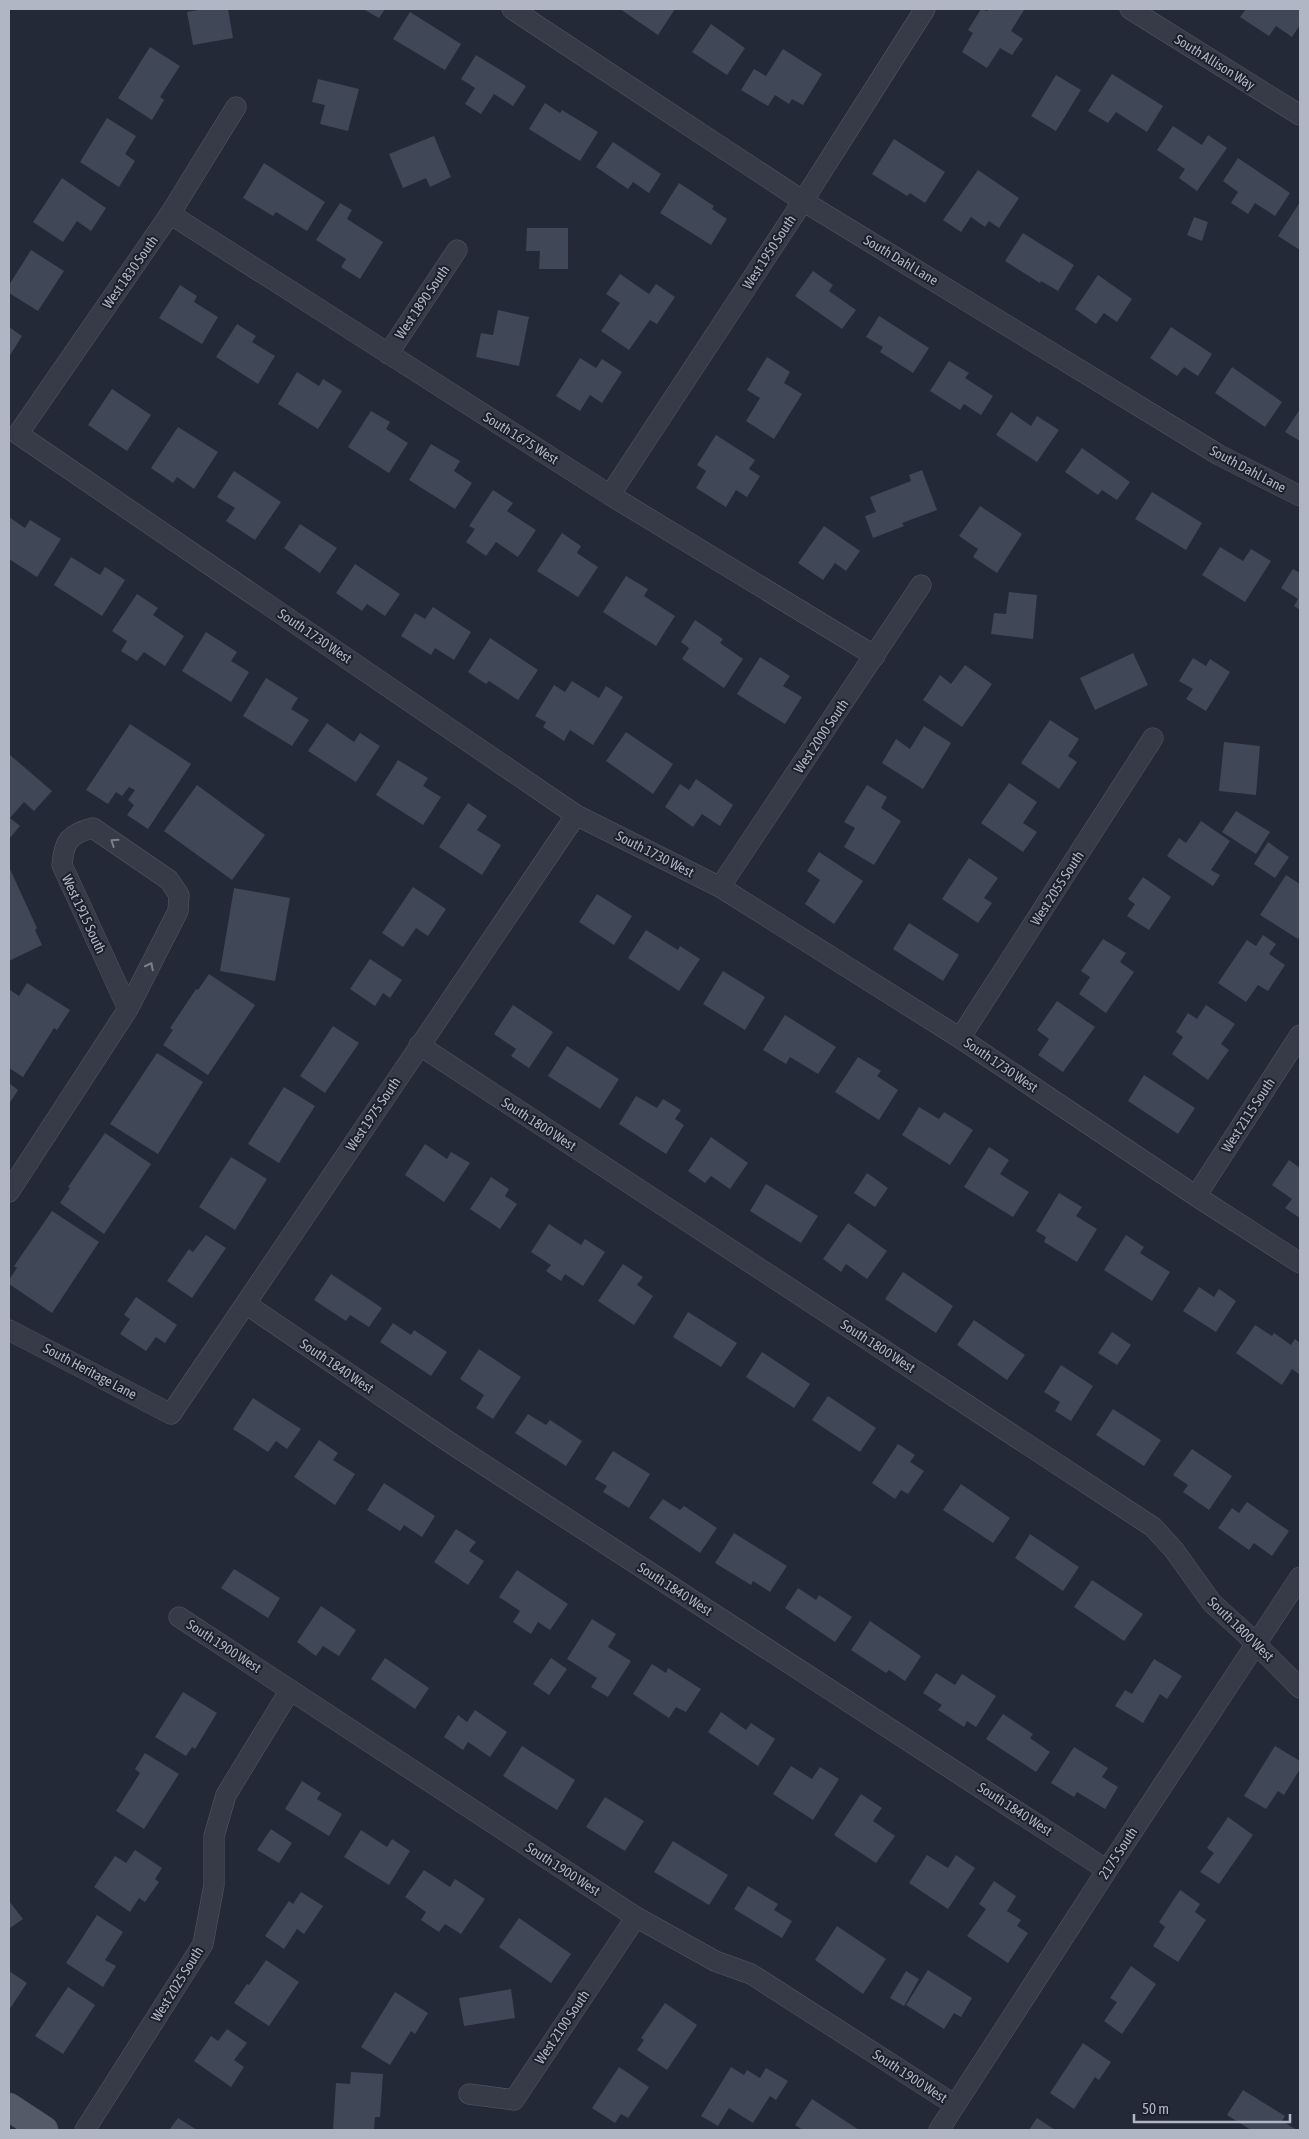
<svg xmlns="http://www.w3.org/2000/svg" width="1309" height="2139" viewBox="0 0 1309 2139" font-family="'Asap Condensed',sans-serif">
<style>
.building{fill:#404757}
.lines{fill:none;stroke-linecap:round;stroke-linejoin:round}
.minor-casing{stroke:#545966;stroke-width:21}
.primary-casing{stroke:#404451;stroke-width:29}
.minor{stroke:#373b48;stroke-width:20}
.primary{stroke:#555a68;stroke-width:28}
.oneway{stroke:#7a7f8c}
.labels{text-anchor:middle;stroke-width:4;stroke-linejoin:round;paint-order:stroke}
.street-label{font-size:14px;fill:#b1b6c4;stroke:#1c202d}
</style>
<rect width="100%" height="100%" fill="#232937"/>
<path class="building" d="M204,9H228L233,38L193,45L187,12Z
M363,9H385L379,18Z
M620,9H675L658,35Z
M981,9L987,11L989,9H1021L1024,10L1011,31L1023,39L1012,55L1000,48L987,68L962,52L973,33L968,30Z
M1246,9H1300V25L1292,37L1276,26L1269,36L1240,17Z
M410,12L461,44L445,70L393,39Z
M711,24L745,48L727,75L692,52Z
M150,47L180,66L160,97L164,100L152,120L118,98Z
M783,49L822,74L803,105L792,99L789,104L775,95L768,106L741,90L754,69L766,76Z
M476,55L526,86L513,106L494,94L481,114L465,104L475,88L461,79Z
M1112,74L1163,106L1147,132L1116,112L1108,123L1088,111Z
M1056,75L1081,90L1056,131L1031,116Z
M318,79L359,89L348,131L320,124L325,105L312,102Z
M545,103L560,113L562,110L598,132L580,161L529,129Z
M107,118L136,136L125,154L135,161L119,187L80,162Z
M1173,126L1202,145L1208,135L1227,148L1197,191L1179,178L1185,169L1157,150Z
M434,136L451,177L430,187L426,178L403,188L389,154Z
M894,139L945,172L925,203L910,193L907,196L872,174Z
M613,142L661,174L649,193L633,182L628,189L596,167Z
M1238,158L1290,193L1275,216L1255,203L1248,214L1231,203L1238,192L1223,181Z
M264,163L325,202L307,231L276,212L273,216L243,198Z
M978,170L1019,198L999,228L989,221L985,227L971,217L961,232L943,220Z
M62,178L106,208L91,231L77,221L63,242L33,222Z
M679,183L714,206L712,209L727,219L711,245L660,213Z
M1300,202V250L1278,236Z
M340,203L352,210L347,219L383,242L360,279L341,267L346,259L316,240Z
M1194,217L1208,222L1202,241L1187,235Z
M527,228H568V269H539L540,251H526Z
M1023,233L1074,265L1058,291L1041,281L1040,283L1005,261Z
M31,250L64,271L38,311L9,293V285Z
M813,271L833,285L829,291L856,310L842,329L795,296Z
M620,274L649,294L656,284L675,297L657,324L650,320L629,350L601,331L620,303L606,294Z
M1098,275L1132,299L1117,322L1104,313L1096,324L1075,309Z
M180,285L197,296L194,302L218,317L202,344L159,318Z
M498,310L529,317L519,366L476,357L481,333L493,335Z
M879,316L929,348L913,373L880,352L883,347L866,337Z
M237,324L256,336L252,342L275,356L258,384L216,357Z
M9,327L22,336L9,357Z
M1171,327L1212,354L1198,376L1184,367L1177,376L1150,358Z
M767,357L790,372L784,383L802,394L774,439L746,421L760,398L747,390Z
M580,358L596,368L602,359L622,372L602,403L590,395L580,411L556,396Z
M949,361L969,373L965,378L993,396L981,415L964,404L960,410L930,391Z
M1232,367L1282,402L1265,427L1215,393Z
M297,372L319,386L323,379L342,391L318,429L278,404Z
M112,389L151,415L127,451L88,425Z
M1300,409V441L1285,432Z
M371,411L390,422L386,429L408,443L389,473L348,447Z
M1011,412L1031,426L1037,416L1059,430L1037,462L996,435Z
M178,427L218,452L194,489L177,477L173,483L151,468Z
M716,435L755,460L749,469L760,476L747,497L736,490L726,507L696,488L706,471L697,465Z
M431,444L460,461L454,471L472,483L455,509L409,480Z
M1082,448L1130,482L1117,500L1102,490L1098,495L1065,472Z
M922,470L937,510L902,523L904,526L873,538L865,516L876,512L870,497L911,481L909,475Z
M234,471L281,502L255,540L226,521L235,508L217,497Z
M493,490L513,503L507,511L536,530L518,557L496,542L486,556L466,542L475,529L469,526Z
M1152,492L1202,523L1186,550L1135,519Z
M980,506L1022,534L997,573L973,557L978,549L959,536Z
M9,517L25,528L30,520L61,539L37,577L9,559Z
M300,524L337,548L320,573L284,548Z
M824,526L860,551L846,571L835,563L823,580L798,563Z
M562,533L581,546L577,553L598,567L578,597L537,571Z
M1220,547L1243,561L1251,549L1271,561L1245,602L1202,575Z
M71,557L100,575L105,567L125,580L102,616L54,585Z
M355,564L400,594L385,616L367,604L362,611L336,593Z
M1293,569L1300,573V610L1294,606L1298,599L1281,588Z
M626,576L648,589L644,596L675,616L656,646L603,612Z
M1009,592L1037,595L1033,639L991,634L994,613L1006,614Z
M137,594L158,608L153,615L184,636L165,666L144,652L137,661L121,651L127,641L112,631Z
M433,607L471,632L454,660L435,648L431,655L401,636L415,613L425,619Z
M695,620L723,639L720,643L743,659L724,688L682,659L689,648L681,642Z
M206,632L237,652L231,661L249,672L231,702L182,671Z
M490,638L538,670L518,700L489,681L486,684L468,672Z
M1133,653L1148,685L1095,710L1080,678Z
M760,657L790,676L783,686L802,697L785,724L737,694Z
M1193,658L1206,666L1210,659L1230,672L1206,711L1186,699L1193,689L1179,681Z
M965,665L992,684L962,727L923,700L940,675L951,684Z
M266,678L298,698L291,709L309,720L292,746L243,716Z
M572,681L599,698L606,686L623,697L593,745L570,730L564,741L543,727L546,722L535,716L554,685L565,692Z
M1050,720L1079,739L1068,756L1077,762L1059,789L1021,763Z
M327,723L354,742L360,733L380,746L356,782L308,751Z
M130,724L191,764L148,829L127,815L134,805L128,800L135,790L129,787L122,796L116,792L108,804L86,790Z
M924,726L951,743L923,789L882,763L896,739L910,749Z
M626,732L673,764L653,794L606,761Z
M1224,742L1260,746L1256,795L1219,791Z
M9,754L52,791L34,811L24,802L10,818L20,826L9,839Z
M398,760L428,778L423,786L441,797L423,825L376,795Z
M696,779L733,805L720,826L702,814L693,827L665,807L680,784L689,790Z
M1009,783L1037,802L1023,823L1037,832L1023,852L981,823Z
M197,785L265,835L232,880L164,831Z
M867,785L887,797L881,808L901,821L874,865L844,847L855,828L844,822Z
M468,803L487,816L477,830L501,845L482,875L439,847Z
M1236,811L1270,832L1256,854L1222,832Z
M1201,821L1230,841L1211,870L1220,875L1213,886L1167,856L1179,838L1186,843Z
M1268,842L1289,857L1275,878L1254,864Z
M819,852L863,881L834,924L805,904L820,880L807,871Z
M969,858L998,878L984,898L992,903L978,923L942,899Z
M9,867L37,928L35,930L42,945L9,961Z
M1286,875L1300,884V935L1298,939L1260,915Z
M1143,877L1171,897L1149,930L1127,916L1135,904L1128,899Z
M413,887L446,909L428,936L416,928L403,947L382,933Z
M234,888L290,898L275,981L220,971Z
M597,894L632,916L614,945L579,922Z
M909,923L959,955L943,981L893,949Z
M646,930L678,950L680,946L700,959L679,991L628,958Z
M1263,935L1276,944L1269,954L1285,965L1268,991L1258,985L1246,1002L1218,983L1247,940L1256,946Z
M1103,939L1126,953L1120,962L1134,972L1106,1013L1079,994L1090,977L1081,971Z
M370,959L402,980L390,998L383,993L375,1006L350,989Z
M723,971L765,997L745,1030L703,1004Z
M209,974L255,1005L208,1075L163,1045L173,1030L170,1028L196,989L198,990Z
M27,983L70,1010L57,1030L54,1028L23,1077L9,1068V992L10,990L19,996Z
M1057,1001L1095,1027L1063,1072L1038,1055L1049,1039L1037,1030Z
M513,1005L553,1032L529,1068L511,1056L516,1049L494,1034Z
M1206,1005L1235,1024L1221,1044L1229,1050L1208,1080L1172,1054L1183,1037L1176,1032L1188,1013L1197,1019Z
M785,1015L836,1047L818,1074L790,1057L786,1064L763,1050Z
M333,1026L359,1043L325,1093L300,1076Z
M567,1046L619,1079L600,1109L548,1076Z
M157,1053L203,1082L158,1154L110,1124Z
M858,1057L881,1071L877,1076L898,1090L879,1120L835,1092Z
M1144,1075L1195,1108L1178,1134L1128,1101Z
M9,1083L18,1090L9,1104Z
M284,1087L315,1106L279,1163L248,1144Z
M636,1096L657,1108L663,1099L681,1110L675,1119L684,1125L666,1154L619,1124Z
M919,1107L939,1119L944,1112L973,1130L950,1165L902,1135Z
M105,1133L151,1164L104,1234L60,1203L70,1188L68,1187Z
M711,1137L748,1163L730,1189L711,1176L705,1183L688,1171Z
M425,1144L447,1159L451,1152L470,1163L444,1202L405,1175Z
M989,1147L1009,1160L1000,1174L1029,1192L1013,1217L964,1187Z
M231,1157L267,1179L235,1230L199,1207Z
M1289,1160L1300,1168V1218L1285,1208L1292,1199L1272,1185Z
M867,1173L888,1188L875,1207L854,1193Z
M491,1177L509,1189L505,1196L517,1204L500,1229L470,1209Z
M766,1184L818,1216L801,1243L750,1211Z
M1059,1193L1082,1207L1076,1216L1097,1229L1077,1262L1044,1242L1046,1237L1036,1231Z
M52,1211L99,1242L52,1313L9,1284V1280L17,1268L14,1266Z
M848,1223L887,1251L867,1279L846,1264L841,1272L823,1259Z
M549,1224L581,1245L585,1239L605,1252L583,1286L565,1274L561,1281L546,1271L551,1265L531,1252Z
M206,1235L226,1248L192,1298L167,1281L189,1249L193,1252Z
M1126,1235L1144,1247L1140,1253L1170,1272L1152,1301L1104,1270Z
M623,1264L643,1277L637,1285L653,1296L634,1325L598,1301Z
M903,1272L953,1306L936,1333L885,1299Z
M331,1274L382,1308L369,1327L350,1315L346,1321L314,1300Z
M1199,1287L1214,1297L1219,1289L1236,1301L1216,1332L1183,1311Z
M136,1297L177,1325L165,1343L156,1337L146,1351L120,1334L130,1319L124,1315Z
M688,1312L737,1343L721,1367L673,1337Z
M974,1320L1025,1355L1007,1380L957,1345Z
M393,1323L411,1335L414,1330L447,1352L431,1376L380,1342Z
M1255,1325L1272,1336L1274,1333L1291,1345L1295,1339L1300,1343L1299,1374L1292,1369L1282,1385L1236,1353Z
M1112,1332L1131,1345L1117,1365L1098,1353Z
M479,1349L521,1377L493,1419L476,1408L484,1395L460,1379Z
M762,1352L810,1384L794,1408L746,1377Z
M1061,1365L1093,1386L1071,1421L1055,1411L1060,1402L1044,1392Z
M828,1396L876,1428L860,1452L812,1420Z
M253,1398L301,1429L287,1449L276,1441L268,1452L233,1429Z
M1113,1409L1161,1440L1144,1466L1096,1435Z
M528,1414L546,1425L550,1420L582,1441L566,1466L515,1433Z
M319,1440L338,1453L333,1460L355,1474L335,1505L294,1477Z
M898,1444L915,1455L910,1462L924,1471L908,1494L901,1490L895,1499L872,1483Z
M1192,1449L1232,1476L1209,1510L1183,1492L1188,1485L1173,1475Z
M613,1451L650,1474L629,1508L603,1492L607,1486L595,1479Z
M384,1483L435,1516L422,1537L404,1525L400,1531L367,1510Z
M961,1484L1010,1518L993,1543L943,1510Z
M663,1499L680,1510L684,1506L717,1528L700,1553L649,1518Z
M1247,1502L1289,1531L1272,1556L1254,1543L1249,1550L1218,1528L1232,1508L1239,1513Z
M456,1529L476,1542L469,1551L484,1561L468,1585L434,1562Z
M734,1533L787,1566L770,1592L753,1581L751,1585L715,1563Z
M1030,1534L1079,1567L1063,1591L1015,1558Z
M234,1569L280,1598L268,1618L221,1588Z
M517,1570L568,1604L550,1630L538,1622L531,1634L513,1622L520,1611L499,1597Z
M1092,1580L1143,1614L1124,1641L1074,1607Z
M798,1588L816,1600L819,1595L852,1617L835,1642L785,1608Z
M321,1606L356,1630L339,1656L323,1646L316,1656L297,1642Z
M592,1619L616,1634L608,1647L631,1661L608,1697L591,1687L597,1678L567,1659Z
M870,1621L921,1656L905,1681L889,1670L886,1673L851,1650Z
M385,1658L429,1688L415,1709L371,1679Z
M551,1658L567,1669L549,1695L533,1684Z
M1154,1659L1182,1676L1167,1699L1160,1694L1143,1723L1115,1706L1125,1690L1132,1694Z
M652,1664L666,1673L668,1668L701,1689L686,1712L676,1707L669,1718L633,1694Z
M936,1673L955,1685L962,1674L996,1696L976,1727L967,1721L964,1727L938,1710L942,1705L923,1693Z
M183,1692L217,1713L195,1749L192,1747L186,1756L155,1737Z
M475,1710L507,1732L490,1757L468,1742L463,1750L444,1737L458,1715L467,1722Z
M721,1712L746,1730L751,1723L775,1739L758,1766L708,1732Z
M1003,1714L1033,1734L1030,1738L1050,1752L1036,1772L986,1739Z
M522,1746L575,1780L557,1810L503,1776Z
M1275,1746L1300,1761V1769L1284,1795L1278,1791L1266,1809L1244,1796Z
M1074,1747L1108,1768L1102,1777L1118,1787L1105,1809L1077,1792L1074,1797L1051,1783Z
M145,1753L179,1774L144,1829L116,1811L140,1773L135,1769Z
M791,1766L812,1779L820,1767L839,1779L813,1820L773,1794Z
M302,1781L321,1793L317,1799L342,1814L329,1836L285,1809Z
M861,1794L882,1808L873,1821L895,1836L876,1863L834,1835Z
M605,1797L644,1821L625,1851L586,1827Z
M1228,1817L1253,1835L1219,1884L1200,1872L1214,1853L1207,1848Z
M271,1829L292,1843L279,1863L257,1850Z
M361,1830L387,1847L392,1839L410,1851L389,1885L344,1857Z
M673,1841L728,1875L709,1905L654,1872Z
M135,1850L162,1868L155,1879L159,1882L145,1902L139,1898L130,1912L94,1887L115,1856L126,1863Z
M927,1855L948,1868L956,1855L975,1868L948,1909L909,1883Z
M424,1870L450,1887L455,1879L485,1899L461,1934L445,1924L439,1932L421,1920L426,1912L405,1897Z
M994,1881L1016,1896L1007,1911L1021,1920L1017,1926L1028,1933L1008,1963L967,1936L986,1909L979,1904Z
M748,1886L778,1904L774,1910L792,1921L782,1938L734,1909Z
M1180,1890L1200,1904L1195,1912L1206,1920L1178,1962L1153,1946L1165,1927L1159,1922Z
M301,1892L323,1906L304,1934L297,1929L284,1949L265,1936L289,1901L293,1904Z
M9,1901L23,1919L10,1928L9,1926Z
M97,1915L123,1932L105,1960L116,1966L103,1987L66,1963Z
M519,1918L571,1954L551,1983L499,1947Z
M837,1926L886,1959L863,1994L815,1960Z
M266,1960L299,1982L269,2026L234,2003L247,1984L249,1985Z
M1131,1966L1156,1984L1122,2034L1104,2021L1117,2002L1110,1998Z
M928,1970L972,1998L961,2017L954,2013L944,2029L906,2005Z
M9,1971L27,1983L9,2010Z
M906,1971L919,1979L904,2006L890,1998Z
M68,1987L95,2005L63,2054L35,2036Z
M511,1989L515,2018L464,2026L459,1998Z
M395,1992L428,2013L415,2034L411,2031L390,2065L361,2047Z
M665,2003L697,2025L667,2070L637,2050L644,2040L641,2038Z
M227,2029L247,2043L234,2060L244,2067L231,2087L194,2061L211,2036L218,2041Z
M1083,2043L1111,2062L1099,2080L1095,2077L1074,2109L1050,2093Z
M619,2067L649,2087L628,2118L621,2114L615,2123L592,2108Z
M731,2067L744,2075L747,2070L760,2078L766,2068L788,2081L776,2100L770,2096L753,2123L729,2108L718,2126L701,2116Z
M351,2072L383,2074L380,2117H375L374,2130H333L336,2083L350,2084Z
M1243,2090L1285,2116L1282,2121L1297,2130H1251L1227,2115Z
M812,2099L859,2130H803L795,2125Z
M178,2118L197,2130H169Z
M1037,2118L1055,2130H1029Z"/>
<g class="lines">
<g class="minor-casing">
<path id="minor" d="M512,9L803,201L1219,455L1300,496
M1130,9L1300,115
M236,107L170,214L18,434L576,815L720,887L960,1038L1196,1196L1300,1263
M170,214L610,495L875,656
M388,354L457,250
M610,495L803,201L925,9
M720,887L921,585
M960,1038L1153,738
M419,1045L1153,1527L1174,1550L1212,1603L1244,1632L1300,1688
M9,1192L128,1009L178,911L179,895L169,880L93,828C69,834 64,841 62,865L128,1009
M1196,1196L1300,1035
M246,1304L449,1442L1107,1870
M9,1330L171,1414L576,815
M179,1617L636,1917L715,1961L751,1974L955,2105
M469,2094L514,2100L636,1917
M85,2130L203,1944L214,1885V1836L226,1795L290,1690
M939,2130L1107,1870L1300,1577"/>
</g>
<g class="primary-casing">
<path id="primary" d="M9,2107L44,2130"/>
</g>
<use href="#minor" class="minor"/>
<use href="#primary" class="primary"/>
</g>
<defs><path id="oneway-chevron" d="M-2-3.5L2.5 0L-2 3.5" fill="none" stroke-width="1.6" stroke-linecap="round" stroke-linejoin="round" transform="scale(1.25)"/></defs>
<g class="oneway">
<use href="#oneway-chevron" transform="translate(114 842) rotate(-146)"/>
<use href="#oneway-chevron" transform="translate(150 966) rotate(-63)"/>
</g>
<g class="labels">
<g class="street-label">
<text transform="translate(1215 62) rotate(32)" y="5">South Allison Way</text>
<text transform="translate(769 252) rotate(-57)" y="5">West 1950 South</text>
<text transform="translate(901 260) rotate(31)" y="5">South Dahl Lane</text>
<text transform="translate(130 272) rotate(-55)" y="5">West 1830 South</text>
<text transform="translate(422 302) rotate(-56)" y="5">West 1890 South</text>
<text transform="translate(521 438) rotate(32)" y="5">South 1675 West</text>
<text transform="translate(1248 469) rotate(28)" y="5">South Dahl Lane</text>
<text transform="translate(315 636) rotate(34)" y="5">South 1730 West</text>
<text transform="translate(821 736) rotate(-56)" y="5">West 2000 South</text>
<text transform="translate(655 854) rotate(27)" y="5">South 1730 West</text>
<text transform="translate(1057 888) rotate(-57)" y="5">West 2055 South</text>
<text transform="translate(84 914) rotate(65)" y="5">West 1915 South</text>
<text transform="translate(1001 1065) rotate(34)" y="5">South 1730 West</text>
<text transform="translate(373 1114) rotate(-56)" y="5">West 1975 South</text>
<text transform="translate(1248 1115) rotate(-57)" y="5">West 2115 South</text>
<text transform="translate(539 1124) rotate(33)" y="5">South 1800 West</text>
<text transform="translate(878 1346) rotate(33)" y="5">South 1800 West</text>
<text transform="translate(337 1366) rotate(34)" y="5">South 1840 West</text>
<text transform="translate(90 1371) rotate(28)" y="5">South Heritage Lane</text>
<text transform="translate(675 1589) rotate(33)" y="5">South 1840 West</text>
<text transform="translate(1241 1629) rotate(44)" y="5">South 1800 West</text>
<text transform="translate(224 1646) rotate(33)" y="5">South 1900 West</text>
<text transform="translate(1015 1809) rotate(33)" y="5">South 1840 West</text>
<text transform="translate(1118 1853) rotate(-57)" y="5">2175 South</text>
<text transform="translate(563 1869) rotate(33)" y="5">South 1900 West</text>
<text transform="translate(177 1984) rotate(-58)" y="5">West 2025 South</text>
<text transform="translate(562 2027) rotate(-56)" y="5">West 2100 South</text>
<text transform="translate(910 2076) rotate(33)" y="5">South 1900 West</text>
</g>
</g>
<rect width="1309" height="2139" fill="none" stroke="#b1b6c4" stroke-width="20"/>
<path d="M1134 2114v8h156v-8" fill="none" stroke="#b1b6c4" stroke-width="2.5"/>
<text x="1142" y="2114" font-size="15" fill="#b1b6c4" stroke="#1c202d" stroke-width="4" paint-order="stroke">50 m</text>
</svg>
